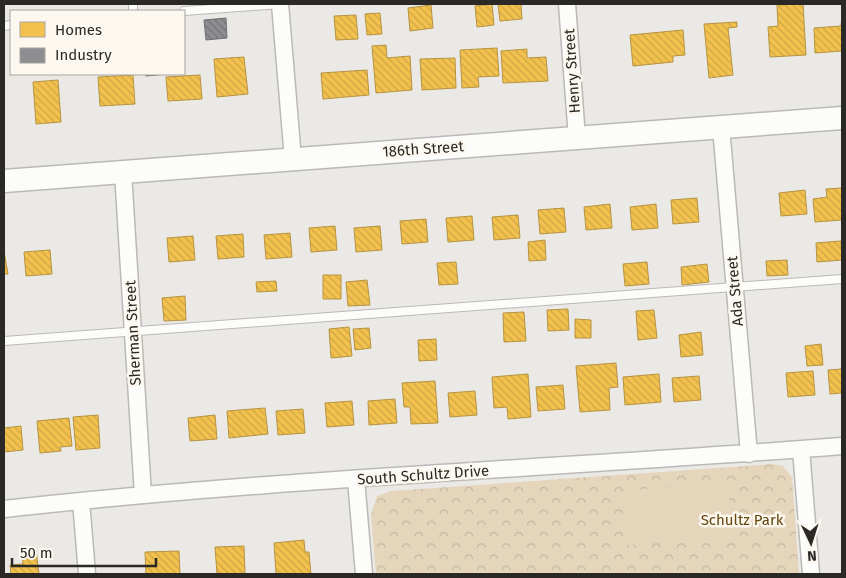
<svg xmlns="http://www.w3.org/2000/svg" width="846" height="578" viewBox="0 0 846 578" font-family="'Fira Sans',sans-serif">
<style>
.park{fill:url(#park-crowns)}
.pitch{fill:#e4d5bb}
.homes{fill:url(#homes-back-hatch);stroke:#b69342}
.industry{fill:url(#industry-back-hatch);stroke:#706f72}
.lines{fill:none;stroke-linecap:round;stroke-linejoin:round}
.lane-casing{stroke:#bbb9b6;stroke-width:10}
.street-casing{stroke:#bbb9b6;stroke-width:19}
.secondary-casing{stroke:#bbb9b6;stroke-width:25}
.lane{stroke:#fcfcfb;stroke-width:8}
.street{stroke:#fcfcfb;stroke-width:16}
.secondary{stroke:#fcfcfb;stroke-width:22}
.labels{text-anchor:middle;stroke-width:5;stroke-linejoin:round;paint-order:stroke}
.street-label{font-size:15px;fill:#2b2926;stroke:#fcf7ef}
.park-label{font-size:15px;fill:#63470d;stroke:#fcf7ef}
</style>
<defs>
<pattern id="park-crowns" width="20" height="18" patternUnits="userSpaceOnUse" patternTransform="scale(1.25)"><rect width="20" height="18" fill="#e4d5bb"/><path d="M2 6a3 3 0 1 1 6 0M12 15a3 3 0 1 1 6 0" fill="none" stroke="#c4b7a1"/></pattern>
<pattern id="homes-back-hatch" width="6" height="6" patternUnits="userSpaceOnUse" patternTransform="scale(1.25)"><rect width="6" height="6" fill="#f2c14e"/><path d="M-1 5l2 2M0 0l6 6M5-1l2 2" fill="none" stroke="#d0a644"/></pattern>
<pattern id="industry-back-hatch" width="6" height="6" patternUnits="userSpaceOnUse" patternTransform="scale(1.25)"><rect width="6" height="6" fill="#8d8d92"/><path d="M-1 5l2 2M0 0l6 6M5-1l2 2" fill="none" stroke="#737377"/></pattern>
</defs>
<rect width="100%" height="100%" fill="#ebe9e5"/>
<path class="park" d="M773,464L783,466L792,477L799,574H376L371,515L377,496L392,491Z"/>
<path class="pitch" d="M728,482L732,537L628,545L624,491Z"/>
<path class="homes" d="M492,4L494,25L477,27L475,6Z
M498,4H521L522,19L500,21Z
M803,4L806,55L770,57L768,27L778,26L777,5Z
M431,5L433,28L410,31L408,8Z
M380,13L382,34L367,35L365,14Z
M356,15L358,39L336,40L334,16Z
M842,15V51L815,53L814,28L841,26Z
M737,22V27L728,28L733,75L709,78L704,24Z
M683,30L685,55L673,56V62L633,66L630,35Z
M386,45L387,58L410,56L412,90L376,93L372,46Z
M497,48L499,76L478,77L479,87L462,88L460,50Z
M527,49V58L546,57L548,81L503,83L501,51Z
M244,57L248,94L217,97L214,59Z
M455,58L456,88L422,90L420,59Z
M367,70L369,95L323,99L321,73Z
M133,75L135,104L100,106L98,77Z
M200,75L202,99L168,101L166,77Z
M58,80L61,122L36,124L33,82Z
M842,188V220L815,222L813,199L827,197L826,189Z
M805,190L807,214L781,216L779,193Z
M697,198L699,222L673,224L671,200Z
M610,204L612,228L586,230L584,207Z
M656,204L658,228L632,230L630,207Z
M564,208L566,232L540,234L538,210Z
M518,215L520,238L494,240L492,217Z
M472,216L474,240L448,242L446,218Z
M426,219L428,242L402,244L400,221Z
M335,226L337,250L311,252L309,228Z
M380,226L382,250L356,252L354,228Z
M290,233L292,257L266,259L264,235Z
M243,234L244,257L218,259L216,236Z
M193,236L195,260L169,262L167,238Z
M545,240L546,260L529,261L528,242Z
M841,241L842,260L817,262L816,243Z
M50,250L52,274L26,276L24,252Z
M4,251L8,274H4Z
M787,260L788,275L767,276L766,261Z
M456,262L458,284L439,285L437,263Z
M647,262L649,284L625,286L623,264Z
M707,264L709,282L682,285L681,267Z
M323,275H341V299H323Z
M367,280L370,305L348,306L346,282Z
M276,281L277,291L257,292L256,282Z
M185,296L186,320L164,321L162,298Z
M568,309L569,330L548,331L547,310Z
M654,310L657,338L638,340L636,311Z
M524,312L526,341L504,342L503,313Z
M575,319L591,320V338H575Z
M349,327L352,356L331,358L329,329Z
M369,328L371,348L355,350L353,329Z
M701,332L703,355L681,357L679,335Z
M436,339L437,360L419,361L418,340Z
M821,344L823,365L807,366L805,346Z
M616,363L618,387L609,388L610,410L580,412L576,366Z
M842,369V393L830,394L828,370Z
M813,371L815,395L788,397L786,373Z
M528,374L531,417L508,419L507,407L494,408L492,377Z
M659,374L661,402L625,405L623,377Z
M699,376L701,400L674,402L672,378Z
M435,381L438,423L411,424L410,407H404L402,383Z
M563,385L565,409L538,411L536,387Z
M475,391L477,415L450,417L448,393Z
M395,399L397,423L369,425L368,401Z
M352,401L354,425L327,427L325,403Z
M265,408L268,434L229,438L227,411Z
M303,409L305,433L278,435L276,411Z
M98,415L100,448L76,450L73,417Z
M215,415L217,439L190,441L188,418Z
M69,418L72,446L60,447L61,451L40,453L37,421Z
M21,426L23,450L4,452V428Z
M304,540L305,552H309L311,574H276L274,543Z
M244,546L245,574H217L215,547Z
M36,550L39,574H11L10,565L23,564L22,551Z
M179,551L180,574H146L145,552Z"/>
<path class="industry" d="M226,18L227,38L206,40L204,20Z
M145,74H167L146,76Z"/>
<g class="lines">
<g class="lane-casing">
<path id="lane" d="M133,4V11
M184,11L281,4
M4,26L11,25
M4,341L842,279"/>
</g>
<g class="street-casing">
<path id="street" d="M280,4L293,159
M567,4L577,138
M721,127L749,454
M123,172L143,495
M801,449L811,574
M356,479L364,574
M81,501L87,574
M4,509C282,478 563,468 842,446"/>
</g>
<g class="secondary-casing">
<path id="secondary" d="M4,181L842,118"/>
</g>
<use href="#lane" class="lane"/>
<use href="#street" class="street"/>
<use href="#secondary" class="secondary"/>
</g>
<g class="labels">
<g class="street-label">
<text transform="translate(572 71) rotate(-94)" y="5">Henry Street</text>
<text transform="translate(423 149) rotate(-4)" y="5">186th Street</text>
<text transform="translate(735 291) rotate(-95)" y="5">Ada Street</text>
<text transform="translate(133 333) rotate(-93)" y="5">Sherman Street</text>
<text transform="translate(423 475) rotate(-4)" y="5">South Schultz Drive</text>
</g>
<g class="park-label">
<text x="742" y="525">Schultz Park</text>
</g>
</g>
<rect width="846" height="578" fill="none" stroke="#2b2926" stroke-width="10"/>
<rect x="10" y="10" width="175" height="65" fill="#fcf7ef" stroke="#a8a59f"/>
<rect x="20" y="22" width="25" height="15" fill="#f2c14e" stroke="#a8a59f"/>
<text x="55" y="35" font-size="15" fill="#2b2926">Homes</text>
<rect x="20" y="48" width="25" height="15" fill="#8d8d92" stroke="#a8a59f"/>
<text x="55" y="60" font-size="15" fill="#2b2926">Industry</text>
<g transform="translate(811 543) rotate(176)" stroke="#fcf7ef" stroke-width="4" paint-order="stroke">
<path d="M0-4L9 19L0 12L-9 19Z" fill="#2b2926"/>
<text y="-8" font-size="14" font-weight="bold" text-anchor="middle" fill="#2b2926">N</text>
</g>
<path d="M12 558v8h144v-8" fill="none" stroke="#2b2926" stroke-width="2.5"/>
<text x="20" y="558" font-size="15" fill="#2b2926" stroke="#fcf7ef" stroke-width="4" paint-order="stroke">50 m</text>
</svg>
